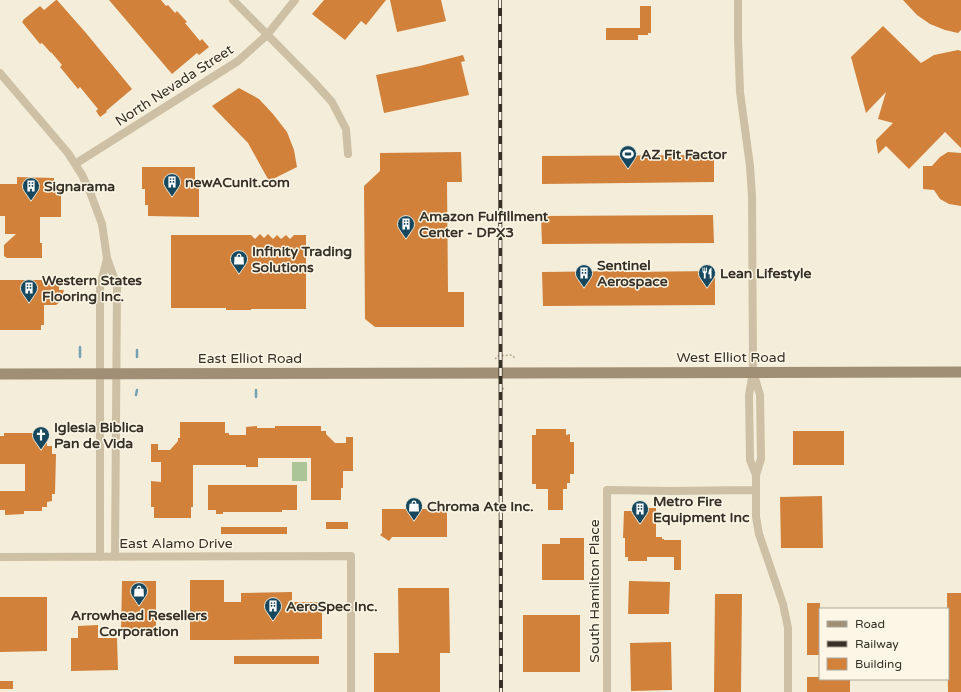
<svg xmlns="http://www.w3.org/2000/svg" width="961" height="692" viewBox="0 0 961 692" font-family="'Varela Round',sans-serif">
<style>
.pitch{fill:#abc498}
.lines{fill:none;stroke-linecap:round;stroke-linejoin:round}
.stream{stroke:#75a2b3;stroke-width:2.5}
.building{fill:#d1813a}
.path{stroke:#b9aa8e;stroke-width:1.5;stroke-dasharray:2 2;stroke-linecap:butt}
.minor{stroke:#cdc0a4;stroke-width:8}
.secondary{stroke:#a18f75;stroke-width:11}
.rail-casing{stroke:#373026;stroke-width:4}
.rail{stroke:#fbf6e6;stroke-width:2.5;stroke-dasharray:8;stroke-linecap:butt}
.labels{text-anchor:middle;stroke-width:3;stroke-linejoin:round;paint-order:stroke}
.street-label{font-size:14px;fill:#373026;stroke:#fbf6e6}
.poi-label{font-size:14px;font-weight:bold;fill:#373026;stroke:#fbf6e6;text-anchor:start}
</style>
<rect width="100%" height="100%" fill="#f4edd9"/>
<path class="pitch" d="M292,462H307V481H292Z"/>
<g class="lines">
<path class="stream" d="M80,347V357
M137,357V350
M256,390V397
M136,395L137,390"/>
</g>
<path class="building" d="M56,0H57L86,33L132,89L106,111L107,112L100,117L96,111L98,109L80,87L78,89L60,67L62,65L51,52V53L42,43L40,44L22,22L23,21V20L40,6L44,10Z
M109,0H161L166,6L168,5L175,13L177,11L187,22L185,23L200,41L202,39L209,47L199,55L197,53L172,74Z
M324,0H386L366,25L361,21L345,40L312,14Z
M390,0H441L446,21L397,32Z
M903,0H961V30L958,33L945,30L930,24L917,15Z
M640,6H651V33H648V35H638V40H606V28H640Z
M883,26L921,63L934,55L958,50L961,51V148L945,132L909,169L886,146L878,154L876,140L893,123L878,119L886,92L866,113L851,57Z
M463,55L465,61L461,62L469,95L384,113L376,75L420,66Z
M239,88L259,99L273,114L287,132L294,150L297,167L269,181L248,143L212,106Z
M461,152L462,182H447L448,292H464V327H375L365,319L364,186L380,171V153Z
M948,152L961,153V206L949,204L940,199L934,190L923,189V166H932L940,157Z
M714,155V182L542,184V156Z
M142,167H195V183H199V217L148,216V205H145V189H142Z
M17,177L54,178V186H61V217H40V243H42V258H7L4,256V245L16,234H5V216H0V184H17Z
M713,215L714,243L542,244L541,216Z
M260,234L264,238L268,234L273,239L277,235L281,239L286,235L290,239L294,235H306V309H251V310H226V308H171V235H251L255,239Z
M624,271V272L715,271V305L543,306L542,272Z
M0,280H56V285H59V290H64L60,302L56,305H44V325H41V330H0Z
M180,422H225V433H229V435H246V427L257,426V428H275V426H321V431H326V434L335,443H346V437H353V471H343V488H341V500H311V458H258V467H246V465H193V507H191V518H154V507H151V481L161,482V462H151V444H158V450H170L178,441V438H180Z
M536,429H566V435L570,434V442H574V474H570V483H567V489H563V510H548V489H536V484H532V435H536Z
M793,431H844V465H793Z
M4,433H35V436H43V441H47V446H52V454H56L55,494H52V501L47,502V507H42V511H24V514L5,515V510H0V491H25V464H0V436H4Z
M208,485H297V510H282V512H223V514H216V510H208Z
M822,496L823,548H781L780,497Z
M642,508H656V537H662V539H664V540H681V570H674V557H647V561H628V557H625V538H623L624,511H642Z
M382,509H447V537H392L389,541L380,535L382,533Z
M326,522H348V529H326Z
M221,527H287V534H221Z
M560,538H584V580H542V544H560Z
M190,580H224V602H241V593L292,592V602H322V639L224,640H190Z
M122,581H156V631H121Z
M629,581L670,582L669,614H628Z
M398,588H449L450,653H440V692H374V653H399Z
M947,593H961V692H948Z
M715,594H742L741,692H714Z
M0,597H47V651L0,652Z
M807,603H820V655H807Z
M523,615H580V672H523Z
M98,625V638H117L118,670L71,671V638H78V626Z
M671,642L672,690L631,691L630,643Z
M234,656H319V664H234Z
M807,677H820V679H850V692H807Z
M0,681H13V689H0Z"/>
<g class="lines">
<path class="path" d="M495,359L498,356L512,355L516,359
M502,389L506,388"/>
<path class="minor" d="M233,0L313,81L332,102L346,129L348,154
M738,0V37L740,92L750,166L752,196L753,372L749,395L750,460L756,475
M0,73L68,153L82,175L90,192L102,224L107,258L117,286L115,557
M75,164L238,61L267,35L295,0
M754,375L760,395L761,459L756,475V517L759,534L783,604L788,628V692
M0,557L351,556V692
M100,557V286L107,259
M607,692V490L670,491L756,490"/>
<path class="secondary" d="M0,374L961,372"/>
<g class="rail-casing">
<path id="rail" d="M500,0L501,692"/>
</g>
<use href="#rail" class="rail"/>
</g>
<defs>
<g id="stadium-pin" transform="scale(0.9)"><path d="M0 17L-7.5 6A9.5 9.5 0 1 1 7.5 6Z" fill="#18485d" stroke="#fbf6e6"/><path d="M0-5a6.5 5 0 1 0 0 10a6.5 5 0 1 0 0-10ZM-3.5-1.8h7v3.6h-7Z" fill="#fff"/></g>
<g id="building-pin" transform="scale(0.9)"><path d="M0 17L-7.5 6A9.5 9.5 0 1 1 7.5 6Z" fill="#18485d" stroke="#fbf6e6"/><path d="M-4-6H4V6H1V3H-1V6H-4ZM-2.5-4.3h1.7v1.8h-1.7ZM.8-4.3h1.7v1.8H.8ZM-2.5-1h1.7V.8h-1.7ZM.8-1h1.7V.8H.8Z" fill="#fff"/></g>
<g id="shop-pin" transform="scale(0.9)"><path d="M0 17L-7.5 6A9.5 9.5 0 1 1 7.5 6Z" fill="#18485d" stroke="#fbf6e6"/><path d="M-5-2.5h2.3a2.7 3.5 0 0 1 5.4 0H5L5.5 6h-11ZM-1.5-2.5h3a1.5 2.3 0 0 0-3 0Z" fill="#fff"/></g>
<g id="restaurant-pin" transform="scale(0.9)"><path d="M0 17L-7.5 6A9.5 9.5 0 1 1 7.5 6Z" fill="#18485d" stroke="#fbf6e6"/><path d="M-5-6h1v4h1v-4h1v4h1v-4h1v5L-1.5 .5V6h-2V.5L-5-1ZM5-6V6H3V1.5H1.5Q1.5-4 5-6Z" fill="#fff"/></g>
<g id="church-pin" transform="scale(0.9)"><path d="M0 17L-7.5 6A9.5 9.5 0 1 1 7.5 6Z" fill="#18485d" stroke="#fbf6e6"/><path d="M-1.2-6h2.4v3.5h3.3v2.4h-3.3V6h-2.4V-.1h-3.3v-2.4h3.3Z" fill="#fff"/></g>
</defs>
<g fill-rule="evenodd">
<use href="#stadium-pin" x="628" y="154"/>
<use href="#building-pin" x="172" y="182"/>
<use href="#building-pin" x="31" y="186"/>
<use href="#building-pin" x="406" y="224"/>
<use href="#shop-pin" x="239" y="259"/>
<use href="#building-pin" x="584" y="273"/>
<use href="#restaurant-pin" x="707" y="273"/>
<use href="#building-pin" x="29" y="288"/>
<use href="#church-pin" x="41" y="435"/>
<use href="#shop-pin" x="414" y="506"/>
<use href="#building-pin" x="640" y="509"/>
<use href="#shop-pin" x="139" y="591"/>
<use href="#building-pin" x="273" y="606"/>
</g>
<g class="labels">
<g class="street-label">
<text transform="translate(174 85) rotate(-33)" y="5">North Nevada Street</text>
<text x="731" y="362">West Elliot Road</text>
<text x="250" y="363">East Elliot Road</text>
<text x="176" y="548">East Alamo Drive</text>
<text transform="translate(594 591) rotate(-90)" y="5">South Hamilton Place</text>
</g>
<g class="poi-label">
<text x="641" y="159">AZ Fit Factor</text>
<text x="185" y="187">newACunit.com</text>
<text x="44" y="191">Signarama</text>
<text x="419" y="221">Amazon Fulfillment<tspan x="419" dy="16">Center - DPX3</tspan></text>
<text x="252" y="256">Infinity Trading<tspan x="252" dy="16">Solutions</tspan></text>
<text x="597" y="270">Sentinel<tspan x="597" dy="16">Aerospace</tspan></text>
<text x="720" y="278">Lean Lifestyle</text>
<text x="42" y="285">Western States<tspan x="42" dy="16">Flooring Inc.</tspan></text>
<text x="54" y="432">Iglesia Biblica<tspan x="54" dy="16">Pan de Vida</tspan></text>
<text x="653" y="506">Metro Fire<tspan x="653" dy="16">Equipment Inc</tspan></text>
<text x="427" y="511">Chroma Ate Inc.</text>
<text x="286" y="611">AeroSpec Inc.</text>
<text x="139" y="620" text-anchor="middle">Arrowhead Resellers<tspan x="139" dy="16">Corporation</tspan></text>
</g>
</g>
<rect x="819" y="608" width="130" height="72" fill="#fbf6e6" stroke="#ada799"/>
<rect x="827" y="621" width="20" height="6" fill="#a18f75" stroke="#ada799"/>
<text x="855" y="628" font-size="12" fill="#373026">Road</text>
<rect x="827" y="641" width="20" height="6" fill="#373026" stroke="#ada799"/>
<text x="855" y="648" font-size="12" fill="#373026">Railway</text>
<rect x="827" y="658" width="20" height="12" fill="#d1813a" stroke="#ada799"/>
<text x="855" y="668" font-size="12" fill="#373026">Building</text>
</svg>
